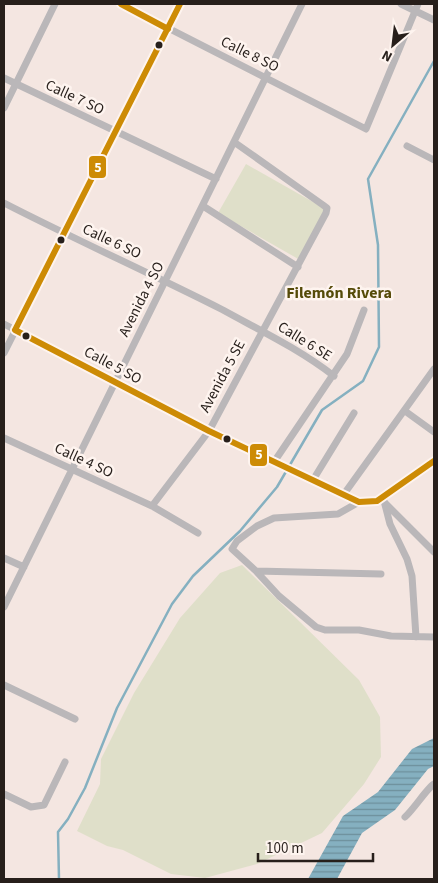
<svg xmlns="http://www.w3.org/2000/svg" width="438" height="883" viewBox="0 0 438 883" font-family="'Source Sans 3',sans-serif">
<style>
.green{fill:#dfdfc9}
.water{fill:url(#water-rules)}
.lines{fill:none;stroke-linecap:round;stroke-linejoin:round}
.stream{stroke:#85b0c0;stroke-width:2.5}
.street{stroke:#bab7b9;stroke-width:7}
.bus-1-casing{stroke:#fef4ef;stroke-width:10}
.bus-1{stroke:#cd8b05;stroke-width:6}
.bus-dot{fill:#271f1b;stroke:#fef4ef;stroke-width:2}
.labels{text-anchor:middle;stroke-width:5;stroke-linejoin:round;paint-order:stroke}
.street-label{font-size:15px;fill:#271f1b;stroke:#fef4ef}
.neighbourhood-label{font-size:16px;font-weight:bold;fill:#554a08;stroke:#fef4ef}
.line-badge{stroke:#fef4ef;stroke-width:2}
.badge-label{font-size:14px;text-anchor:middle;font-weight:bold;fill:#fff}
</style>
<defs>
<pattern id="water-rules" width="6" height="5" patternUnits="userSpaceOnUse" patternTransform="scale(1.25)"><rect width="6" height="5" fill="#85b0c0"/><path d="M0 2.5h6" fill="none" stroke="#6d8f9b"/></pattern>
</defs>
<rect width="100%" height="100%" fill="#f4e6e1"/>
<path class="green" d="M246,164L329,211L300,260L218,213Z
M242,565L359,680L380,717L381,757L364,784L322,833L257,864L205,878L171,874L123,850L107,846L77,831L100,784L101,759L134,693L180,618L220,573Z"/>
<path class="water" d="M434,738V766L428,769L395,810L362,833L337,879H308L343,816L378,792L412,749Z"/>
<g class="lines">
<path class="stream" d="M59,879L58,832L68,819L85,788L117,708L172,604L193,576L240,531L277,487L322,410L363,381L379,347L378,245L368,179L434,61"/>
<path class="street" d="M121,4L366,129L418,4
M401,4L434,20
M4,78L216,179
M4,108L55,4
M407,146L434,160
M4,203C76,240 150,273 223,310C261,331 299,349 334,376
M203,206L298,267
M4,324L209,431L359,502
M4,353L180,4
M405,411L434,432
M4,438L152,506L198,533
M274,462L347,354L364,310
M313,480L354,413
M344,494L434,369
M383,497L390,524L407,559L412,576L416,637
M385,503L434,552
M152,506L209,431L326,213L327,208L323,205L234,142
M4,558L24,567
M256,571L279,596L316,627L325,630H359L391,636L434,637
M381,574L256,571L232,549L237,541L257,526L274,518L338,514L359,502L377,501L434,461
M4,607L302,4
M4,685L75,719
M4,794L31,807L44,805L65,762
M405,817C414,809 428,787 434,784"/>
<g class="bus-1-casing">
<path id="bus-1" d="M121,4L168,29
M15,330L209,431L359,502L377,501L434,461
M15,330L180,4"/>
</g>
<use href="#bus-1" class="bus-1"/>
</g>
<g class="bus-dot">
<circle cx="159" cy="45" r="4.5"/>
<circle cx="61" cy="240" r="4.5"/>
<circle cx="26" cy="336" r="4.5"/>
<circle cx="227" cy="439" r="4.5"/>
</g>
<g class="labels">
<g class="street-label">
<text transform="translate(250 54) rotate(26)" y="5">Calle 8 SO</text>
<text transform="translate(75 97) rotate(25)" y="5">Calle 7 SO</text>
<text transform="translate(112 241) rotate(25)" y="5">Calle 6 SO</text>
<text transform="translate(141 299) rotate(-63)" y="5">Avenida 4 SO</text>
<text transform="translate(305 341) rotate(32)" y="5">Calle 6 SE</text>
<text transform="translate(113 365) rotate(28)" y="5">Calle 5 SO</text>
<text transform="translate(222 376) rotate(-62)" y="5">Avenida 5 SE</text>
<text transform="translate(84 460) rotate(25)" y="5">Calle 4 SO</text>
</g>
<g class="neighbourhood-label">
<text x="339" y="298">Filemón Rivera</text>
</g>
</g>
<g class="line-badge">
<rect x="88" y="155" width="19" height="24" rx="5" fill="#cd8b05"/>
<rect x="249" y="443" width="19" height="24" rx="5" fill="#cd8b05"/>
</g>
<g class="badge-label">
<text x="98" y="172">5</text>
<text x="259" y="459">5</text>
</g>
<rect width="438" height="883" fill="none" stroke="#271f1b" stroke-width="10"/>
<g transform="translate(393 45) rotate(208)" stroke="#fef4ef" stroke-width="4" paint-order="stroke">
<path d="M0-4L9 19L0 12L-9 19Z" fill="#271f1b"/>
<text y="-8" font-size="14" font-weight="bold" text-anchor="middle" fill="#271f1b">N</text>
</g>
<path d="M258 853v8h115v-8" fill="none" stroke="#271f1b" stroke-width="2.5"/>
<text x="266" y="853" font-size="15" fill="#271f1b" stroke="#fef4ef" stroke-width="4" paint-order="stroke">100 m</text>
</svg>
